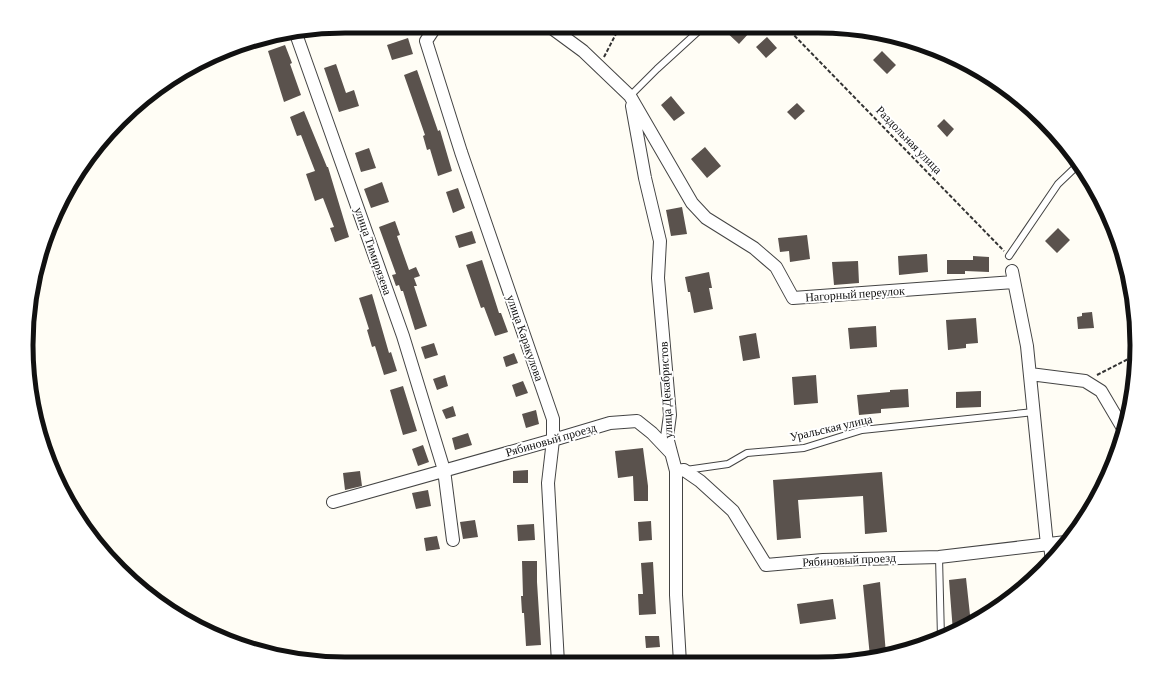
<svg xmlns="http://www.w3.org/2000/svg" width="1163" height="690" viewBox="0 0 1163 690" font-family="'Crimson Pro',serif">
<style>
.building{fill:#5a524d}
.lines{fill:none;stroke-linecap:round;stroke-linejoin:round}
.lane-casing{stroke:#444;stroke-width:8}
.street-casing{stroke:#444;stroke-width:14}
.path{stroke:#333;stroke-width:2;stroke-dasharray:4 2;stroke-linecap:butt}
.lane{stroke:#fff;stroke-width:6}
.street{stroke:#fff;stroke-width:12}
.labels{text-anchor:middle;stroke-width:4;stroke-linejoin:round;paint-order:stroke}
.street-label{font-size:12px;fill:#111;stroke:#fff}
.rim{fill:none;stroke:#111;stroke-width:5}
</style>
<rect width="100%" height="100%" fill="#fffdf5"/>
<path class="building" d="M721,27H745L750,32L739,44Z
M767,37L777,48L766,58L756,47Z
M408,38L413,54L392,60L387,45Z
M285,45L292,63L290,64L301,95L284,102L268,51Z
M882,51L896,65L887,74L873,60Z
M336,64L346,93L354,90L359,106L339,112L324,68Z
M417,70L438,131L440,130L452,171L438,176L430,149L427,150L423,136L425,135L404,75Z
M671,96L685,113L674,121L661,105Z
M797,103L805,111L795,120L787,112Z
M304,111L327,167H328L349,237L335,242L330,228L334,227L323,198L315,201L306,174L315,171L301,135L297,136L290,117Z
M944,119L954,129L947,137L937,126Z
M705,147L721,166L707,178L691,159Z
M369,148L376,168L361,172L355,153Z
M382,182L389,202L371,208L364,189Z
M458,188L465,208L453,213L446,192Z
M682,207L687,234L671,236L666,210Z
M395,221L400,235L397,236L409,270L416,267L420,276L414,278L417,286H414L427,326L415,330L403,291H401L399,285L396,286L392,275L396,274L379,227Z
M1058,228L1070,240L1057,253L1045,241Z
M472,231L476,243L459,248L455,236Z
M807,235L810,259L790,262L789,251L780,252L778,238Z
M927,254L928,272L899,275L898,256Z
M973,256L989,257V272L965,271V274H947V260H973Z
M482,260L499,313H501L508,332L495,336L484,307L481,308L466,265Z
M858,261L859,283L834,285L832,262Z
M709,272L712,288H709L713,309L694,313L690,292H688L685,277Z
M372,294L389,353L391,352L397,371L384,375L375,346L372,347L367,330L369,329L359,298Z
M1092,312L1094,328L1078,329L1077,317L1082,316V313Z
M976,318L978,343L966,344V348L948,350L946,320Z
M876,326L877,347L850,349L848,328Z
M756,333L760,358L743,361L739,336Z
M434,343L438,355L425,359L421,347Z
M514,353L518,363L506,367L503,357Z
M445,375L448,386L437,390L433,379Z
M816,375L818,403L794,405L792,377Z
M523,381L528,393L516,397L512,385Z
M403,386L417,431L403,435L390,390Z
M908,389L909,407L881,409V413L859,415L857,395L890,392V390Z
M981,391V407L956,408V392Z
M453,406L456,416L446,419L442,410Z
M536,410L539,424L526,428L522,414Z
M468,433L472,445L455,450L452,438Z
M423,445L429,462L418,466L412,449Z
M643,448L648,486V501H634L633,476L618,478L615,451Z
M528,470V483H513V471Z
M360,471L362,486L345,490L343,473Z
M882,472L887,532L865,534L863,496L798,500L801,538L777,540L773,480Z
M428,490L431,506L416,509L412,493Z
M475,520L478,537L463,539L460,522Z
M651,521L652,540L639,541L638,522Z
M534,524L535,540L518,541L517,525Z
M437,536L440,549L426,551L424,538Z
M522,561H537V582L541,645L526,646L524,613H522L521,596H523Z
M653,562L656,614L639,615L638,594H643L641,563Z
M966,578L971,624L953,632L949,580Z
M880,582L886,654L870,657L863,585Z
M833,599L836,619L800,624L797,604Z
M645,636H659L660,647L646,648Z"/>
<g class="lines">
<g class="lane-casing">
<path id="lane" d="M630,96L657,69L703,27
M1009,256L1058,184L1080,163
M686,470L728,464L747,453L804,448L862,430L1034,412
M1047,545L1049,562
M939,557L941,638"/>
</g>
<g class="street-casing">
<path id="street" d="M436,26L426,41L461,152L553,419V440L548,483L558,663
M549,26L583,51L630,96L692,203L706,218L754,248L776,267L793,298L1014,282
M296,34L403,336L444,470L453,540
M632,106L645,178L660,241L658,278L670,415L667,437L676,471V595L680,663
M1012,271L1027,346L1047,545
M1030,374L1085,381L1101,391L1124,430
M676,471L684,470L700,481L733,511L766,565L823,560L939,557L1066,542
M333,502L553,440L610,423L637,421L652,433L670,452"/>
</g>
<path class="path" d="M786,27L1004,251
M604,57L620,26
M1097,375L1136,355"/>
<use href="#lane" class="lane"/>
<use href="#street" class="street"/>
</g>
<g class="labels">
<g class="street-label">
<text transform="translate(909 140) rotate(46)" y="4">Раздольная улица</text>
<text transform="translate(373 251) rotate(71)" y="4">улица Тимирязева</text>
<text transform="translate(855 294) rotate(-4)" y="4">Нагорный переулок</text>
<text transform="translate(525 338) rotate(71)" y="4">улица Каракулова</text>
<text transform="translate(666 390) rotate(-93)" y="4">улица Декабристов</text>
<text transform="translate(831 428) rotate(-13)" y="4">Уральская улица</text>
<text transform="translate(551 440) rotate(-16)" y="4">Рябиновый проезд</text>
<text transform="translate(849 560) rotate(-3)" y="4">Рябиновый проезд</text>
</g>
</g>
<path d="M0 0H1163V690H0ZM345 33H818A312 312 0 0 1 1130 345V345A312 312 0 0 1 818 657H345A312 312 0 0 1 33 345V345A312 312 0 0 1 345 33Z" fill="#fff" fill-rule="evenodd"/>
<path class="rim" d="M345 33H818A312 312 0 0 1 1130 345V345A312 312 0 0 1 818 657H345A312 312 0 0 1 33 345V345A312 312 0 0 1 345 33Z"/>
</svg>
